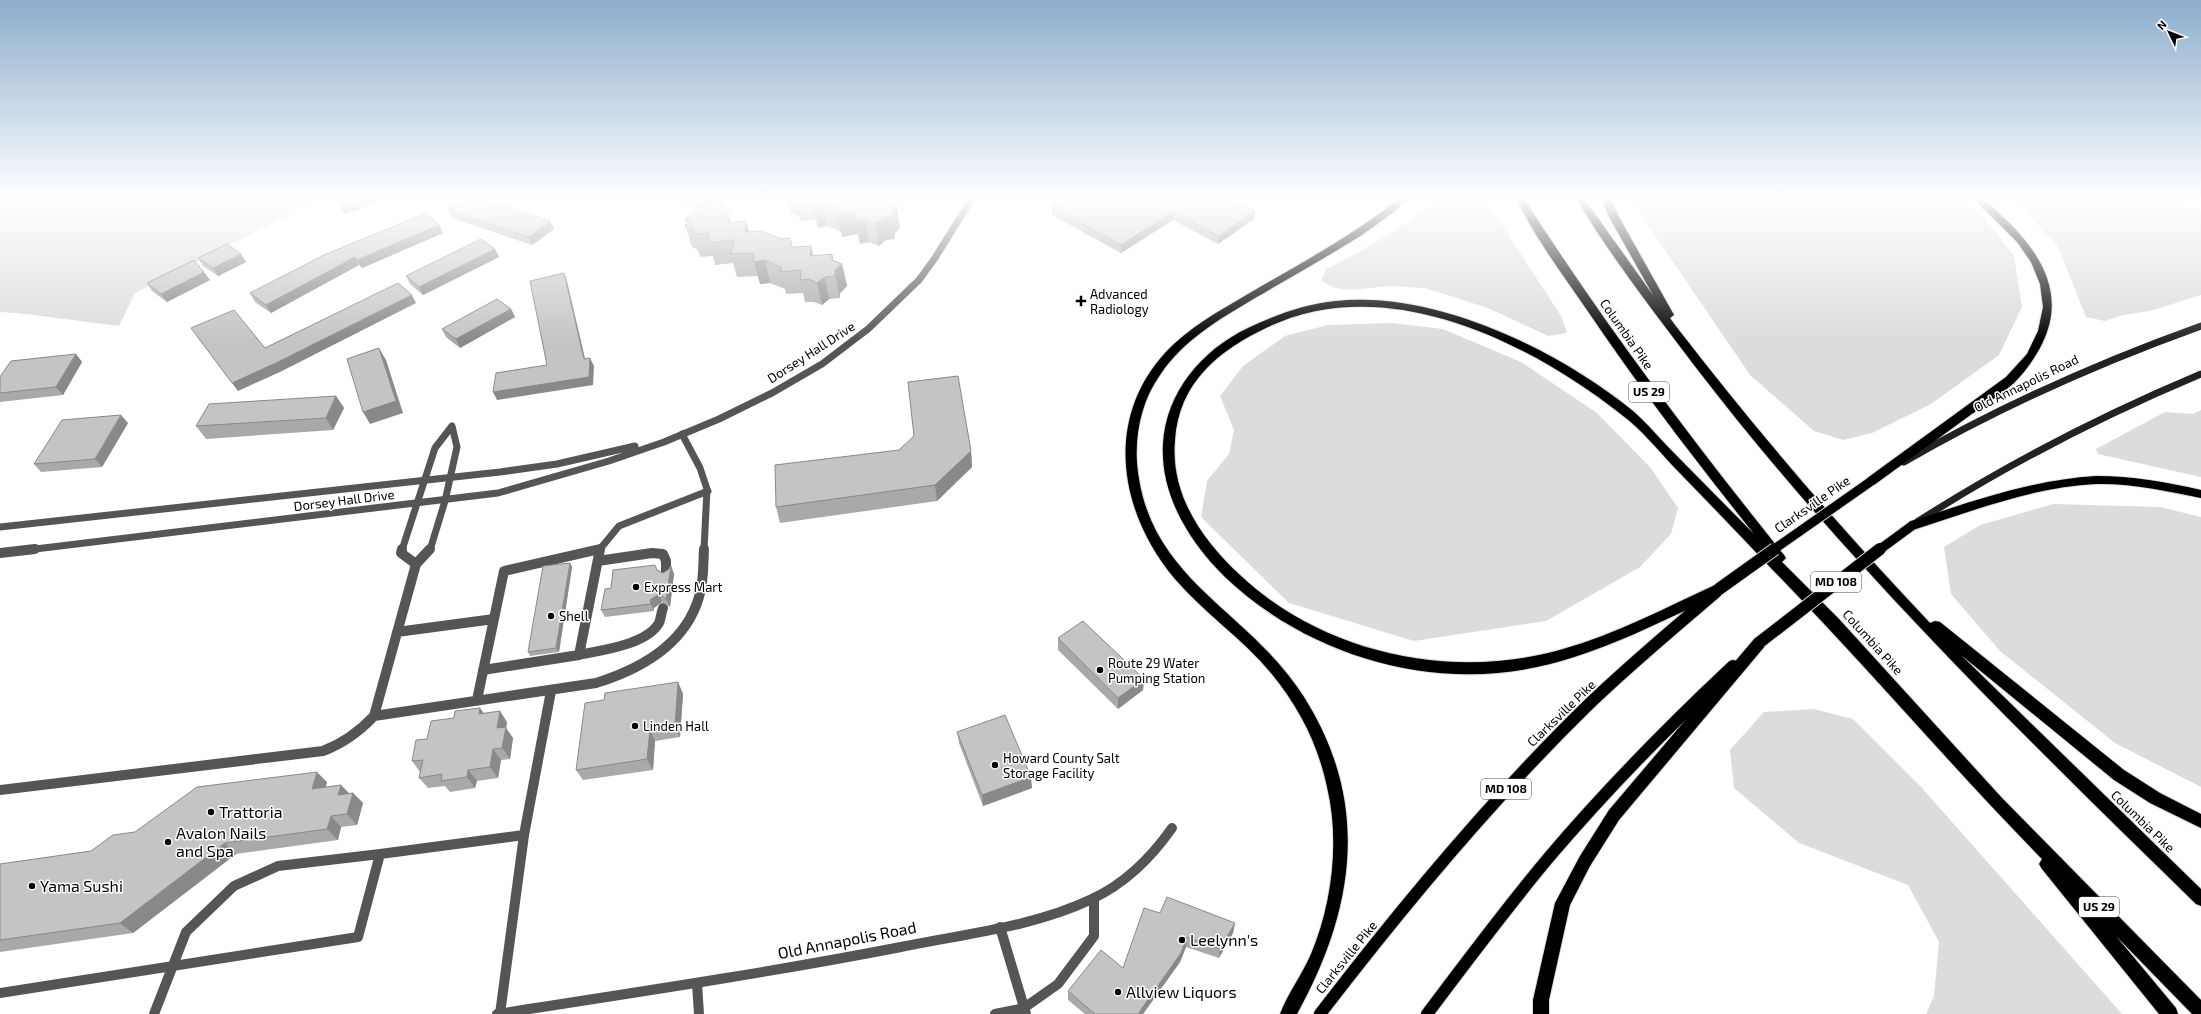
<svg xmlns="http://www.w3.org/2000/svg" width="2201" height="1014" viewBox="0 0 2201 1014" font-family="'Exo 2',sans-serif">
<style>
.green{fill:#dcdcdc}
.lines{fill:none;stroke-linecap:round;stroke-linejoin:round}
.stream{stroke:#a3a3a3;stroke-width:5.5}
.primary-casing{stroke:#dbdbdb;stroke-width:14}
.motorway-casing{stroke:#dbdbdb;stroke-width:2}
.service-far1{stroke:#555;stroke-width:7}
.service{stroke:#555;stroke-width:10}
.minor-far1{stroke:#555;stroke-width:7}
.minor{stroke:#555;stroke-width:10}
.secondary{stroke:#222;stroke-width:7}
.primary{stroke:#000;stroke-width:12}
.motorway{fill:#000;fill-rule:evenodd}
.primary-bridge-far1-casing{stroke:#dbdbdb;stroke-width:11;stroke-linecap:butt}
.primary-bridge-casing{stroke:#dbdbdb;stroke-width:14;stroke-linecap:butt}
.primary-bridge-far1{stroke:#000;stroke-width:9}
.primary-bridge{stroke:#000;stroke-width:12}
.wall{fill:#a9a9a9}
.shaded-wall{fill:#898989}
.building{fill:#c4c4c4;stroke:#898989}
.poi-dot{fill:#000;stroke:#fff;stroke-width:1.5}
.labels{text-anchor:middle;stroke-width:3;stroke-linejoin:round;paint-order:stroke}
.shield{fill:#fff;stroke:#4c4c4c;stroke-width:1}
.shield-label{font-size:12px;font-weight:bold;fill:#000}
.poi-label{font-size:13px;fill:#000;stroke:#fff;text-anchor:start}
.street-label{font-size:13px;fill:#000;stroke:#fff}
.near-poi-label{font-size:16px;fill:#000;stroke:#fff;text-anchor:start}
.near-street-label{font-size:16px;fill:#000;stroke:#fff}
</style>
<rect width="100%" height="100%" fill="#fff"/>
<path class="green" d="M0,200H318L135,293L119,326L18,313L0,312Z
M1438,200H1486L1561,316L1567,333L1548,336L1488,308L1425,288L1389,286L1352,290L1335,288L1321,281L1326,269C1366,250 1402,227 1438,200Z
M1631,200H1961L1982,215L2014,256L2022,307L1999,355L1931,404L1872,433L1843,440L1814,431L1750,375Z
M2011,200H2158L2201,210V295L2150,311L2123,315L2105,321L2086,317L2058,246L2017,203Z
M1392,323L1443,329L1521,362L1597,413L1650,467L1678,508L1671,534L1640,567L1546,621L1414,641L1289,603L1201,517L1207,481L1229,454L1234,430L1220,396L1243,366L1285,336L1328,325Z
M2201,410V477L2098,454L2096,449L2165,412L2193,414Z
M2053,504L2160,507L2201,517V787L2115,743L2000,651L1951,594L1944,547L1980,525Z
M1814,709L1853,719L1921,787L2122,1014H1926L1934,996L1939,942L1908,885L1799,843L1734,788L1730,750L1764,712Z"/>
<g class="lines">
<path class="stream" d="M0,201L3,200"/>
<g class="primary-casing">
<path id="primary" d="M1320,1014C1402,907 1488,803 1585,708C1627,667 1672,630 1716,592
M1427,1014C1467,961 1507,907 1550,856C1607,789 1669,726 1733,666"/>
</g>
<g class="motorway-casing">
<path id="motorway" d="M1397,200H1407C1394,213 1377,224 1362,235C1327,257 1291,277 1255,298C1220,319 1183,340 1160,375C1142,400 1135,433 1137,463C1147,581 1248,608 1304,697C1371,803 1355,909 1297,1014H1280C1288,993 1302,975 1311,954C1332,904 1340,841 1327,787C1318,744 1299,707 1271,673C1242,638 1204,613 1175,579C1120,514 1103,421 1165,353C1188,328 1219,311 1248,294C1299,264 1351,237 1397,200Z
M1517,200H1525C1604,324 1692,440 1784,555L1786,558L1782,562L1839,619L2002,798L2201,1000V1014H2192L2116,936L2176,1008L2178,1014H2159L2042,869L2039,864L2042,859C1948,763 1862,661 1768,565C1737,532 1705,499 1673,466C1657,449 1641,429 1622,415C1528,341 1386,271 1268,327C1219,350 1179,382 1175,440C1170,494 1202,540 1240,575C1324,654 1453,681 1563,649C1616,634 1665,608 1715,585H1723L1725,589L1723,593C1663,620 1603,653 1537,667C1427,691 1306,654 1225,577C1190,543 1160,495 1163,444C1166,392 1202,350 1248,328C1276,315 1304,304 1336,301C1435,290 1558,350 1633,411C1647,423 1660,439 1673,452C1700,479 1727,507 1754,534C1696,461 1639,387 1587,310C1563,275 1535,238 1517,200Z
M1577,200H1585L1653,295L1609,217L1602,200H1611L1619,217L1674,315L1670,318L1675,325C1755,429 1840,528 1930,623L1935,621L1940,622L2124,770L2160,793L2201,814V828L2150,803L2114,780L1961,655L2201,889V906L2196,904C2020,732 1844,561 1694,365C1654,312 1611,257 1577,200Z
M1975,200H1984C2027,236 2072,284 2042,344C2035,358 2025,372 2014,383C1999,396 1981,407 1965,419C1935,441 1904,463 1874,485H1866L1864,482L1866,479L2006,377L2027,354L2038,331L2043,307L2040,284L2031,262L2017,242Z
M2096,476C2132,476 2166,482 2201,490V498C2166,491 2131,483 2096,484C2032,487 1973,511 1913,530L1909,528L1907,525L1909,522C1970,502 2031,480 2096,476Z
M1760,637L1765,638L1767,642L1765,646L1619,820L1590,866L1570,905L1549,1000V1014H1533V1000L1555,903L1580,856L1609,810L1755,638Z"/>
</g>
<path class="service-far1" d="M682,434L700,468L707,489L704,550
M402,550L435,448L452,426L457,447L445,501L430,550
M597,550L600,549L619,526L708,491"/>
<path class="service" d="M402,549L401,553L416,564
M598,561L652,553L663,554L666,561V575
M416,564L430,549
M397,632L494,619
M579,655C602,650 646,645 659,623C661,619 661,613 663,608
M483,670L579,655L600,549
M477,700L504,571L600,549
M374,716L596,683C641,669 685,645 699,597C704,582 703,565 704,549
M0,790L323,751C344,743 359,732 374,716L416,564
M1000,927L1026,1014
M697,984L699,1014
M0,993L358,937L380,854L524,835
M154,1014L186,932L234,886L278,866L380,854
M500,1014L524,835L551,691
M995,1014L1024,1008L1058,984L1094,936V898"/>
<path class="minor-far1" d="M0,527L500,472L557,464L635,446
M27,550L498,493L609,461L664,442L719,419L772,393L822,364L868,329L919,280L935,258L971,200"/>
<path class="minor" d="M0,553L35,549
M497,1014C632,993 767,973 901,947C965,934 1033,927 1092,899C1126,883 1151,858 1172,828"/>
<path class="secondary" d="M1904,462C1999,407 2098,363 2201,326
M1917,522C2009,463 2101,416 2201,374"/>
<use href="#primary" class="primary"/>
<use href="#motorway" class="motorway"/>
<g class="primary-bridge-far1-casing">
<path id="primary-bridge-far1" d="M1773,550L1870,482
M1879,550L1913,525"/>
</g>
<g class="primary-bridge-casing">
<path id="primary-bridge" d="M1719,589L1775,549
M1760,642L1880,549"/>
</g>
<use href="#primary-bridge-far1" class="primary-bridge-far1"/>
<use href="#primary-bridge" class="primary-bridge"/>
</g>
<path class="wall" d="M334,200H383L345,214Z
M676,200H712L711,201L728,213L731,223L749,232L792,247L813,256L832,254L833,260L842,264L847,286L840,293V298L829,299L822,305L814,302H805L803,293L786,294L785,289L770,283L760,284L758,276L737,277L733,263L715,265L713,256L700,257L698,250L692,247L685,225L687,224L685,219L701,208L676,201Z
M788,200H886V202L900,228L895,233V239L886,240L879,246L869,242L860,244L858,234L842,237L841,232L827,226L818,228L816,219L800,221L799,216L791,213Z
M1052,207L1255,211L1254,219L1218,244L1173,220L1121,253L1052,215Z
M448,210L550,221L554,229L532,245L452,218Z
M439,225L443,233L362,268L359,265L271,313L255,302L250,293Z
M499,257L423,295L410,284L406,276Z
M198,258L246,262L218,276L203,266Z
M210,280L167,302L152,291L147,283Z
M511,309L515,317L460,348L446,337L442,329Z
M76,354L82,362L63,395L0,402V377Z
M336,396L344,408L333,430L206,439L196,426Z
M128,423L102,467L41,472L34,464Z
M971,451L972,467L937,501L780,523L776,507Z
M570,563L572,567L559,652L530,656L528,652Z
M671,566L674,574L670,607L662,602L654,608V611L605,617L601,610L611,588L657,570L663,573L668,570Z
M1058,638L1144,679L1143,690L1118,709L1058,650Z
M678,682L683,694L680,737L655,741L653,770L583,780L576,770L604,700Z
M484,713L507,722L506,728L513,738L510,759L501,760L498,778L477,781L475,788L450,792L445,786L428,788L419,778L420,772L412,761L427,739Z
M957,732L1032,788L983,806L959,743Z
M327,782L326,787L341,785L349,793H353L363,803L357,825L341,827L338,840L236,854L133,933L0,952V864L91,851L135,832Z
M1160,913L1235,923L1233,933L1219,958L1186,947L1180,962L1143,1014H1085L1068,1000V991L1123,968Z"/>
<path class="shaded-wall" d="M357,200H383L345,214L341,206Z
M702,200H712L704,209Z
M822,204L827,226L818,228L813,206Z
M897,206L900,228L895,233V239L886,240L879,246L875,224Z
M1255,211L1254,219L1218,244L1219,236Z
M854,212L858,234L842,237L838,214Z
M1173,212V220L1121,253V245Z
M865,220L869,242L860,244L856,221Z
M550,221L554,229L532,245L529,237Z
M746,221L752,243L745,232Z
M439,225L443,233L362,268L357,260Z
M811,246L816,268L810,256Z
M495,249L499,257L423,295L419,287Z
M241,254L246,262L218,276L213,268Z
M832,254L835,271V270L842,264L847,286L840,293V298L832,260Z
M355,257L359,265L271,313L266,305Z
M765,260L770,283L760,284L754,262Z
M204,272L210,280L167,302L161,294Z
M564,273L567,281L587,367L584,359Z
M825,277L829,299L822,305L817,283Z
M412,295L416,303L282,371L238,391L232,383Z
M511,309L515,317L460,348L456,339Z
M379,348L386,360L403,413L370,424L363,412Z
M76,354L82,362L63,395L56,387Z
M590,358L594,366L593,385L497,400L493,392Z
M336,396L344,408L333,430L326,418Z
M121,415L128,423L102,467L95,459Z
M971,451L972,467L937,501L935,485Z
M570,563L572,567L559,652L556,648Z
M671,566L674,574L670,607L666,599Z
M659,594L662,602L654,608V611L651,604L650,600Z
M1144,679L1143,690L1118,709V698Z
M678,682L683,694L680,737L675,726Z
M480,708L488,719L479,714Z
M500,711L507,722L506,728L513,738L510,759L502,748L497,728Z
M650,730L655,741L653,770L647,759Z
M493,749L501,760L498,778L490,767Z
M468,770L477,781L475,788L467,777Z
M317,772L327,782L322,800L312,789Z
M1031,777L1032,788L983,806L982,795Z
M341,785L351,796L338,795Z
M353,793L363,803L357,825L347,814Z
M331,816L341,827L338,840L327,829Z
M225,843L236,854L133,933L120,923Z
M1235,923L1233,933L1219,958L1220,949Z
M1187,937L1186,947L1180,962L1143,1014H1138Z"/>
<path class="building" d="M336,200H357L341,206Z
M463,200H486L550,221L529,237L448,210Z
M713,200H723L728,213L729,223L746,221L745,232L762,231L781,239L790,238L792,247L811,246L810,256L832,254V260L842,264L835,270V276L825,277L817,283L809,279L800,280L801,270L781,272V267L765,260L754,262L753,253L730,254L735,240L709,243V233L693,234L694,229L685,225L691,221L685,219Z
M812,200H886V202L897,206L891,212L892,216L883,218L875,224L865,220L856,221L854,212L838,214L837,210L822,204L813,206Z
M1063,200H1233L1255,211L1219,236L1173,212L1121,245L1052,207Z
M426,213L439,225L357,260L355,257L266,305L250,293L324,255Z
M481,239L495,249L419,287L406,276Z
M227,244L241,254L213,268L198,258Z
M194,260L204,272L161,294L147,283Z
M564,273L584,359L590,358L589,377L493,392L496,373L547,365L530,281Z
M398,283L412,295L276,363L232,383L191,328L234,310L265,348Z
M497,299L511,309L456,339L442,329Z
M379,348L396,401L363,412L347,359Z
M76,354L56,387L0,393V377L11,361Z
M958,376L971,451L935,485L776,507L775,465L899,450L914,436L908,382Z
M336,396L326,418L196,426L209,404Z
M121,415L95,459L34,464L62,420Z
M570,563L556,648L528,652L543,566Z
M655,565L657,570L663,573L668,570L671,566L666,599L659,594L650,600L651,604L601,610L605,589L611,588L613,570Z
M1083,621L1144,679L1118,698L1058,638Z
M678,682L675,726L650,730L647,759L576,770L585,703L604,700L605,693Z
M480,708L479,714L500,711L497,728L506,727L502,748L493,749L490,767L468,770L467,777L441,781L442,774L419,778L423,760L412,761L416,740L427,739L431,721L454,718L455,711Z
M1005,715L1031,777L982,795L957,732Z
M317,772L312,789L341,785L338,795L353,793L347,814L331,816L327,829L225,843L120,923L0,940V864L91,851L113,835L135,832L197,787Z
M1167,897L1235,923L1220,949L1187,937L1181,953L1138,1014H1095L1068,991L1101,950L1123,968L1144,908L1160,913Z"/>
<linearGradient id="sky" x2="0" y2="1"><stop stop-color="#8cadcc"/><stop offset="0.58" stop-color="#fff"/><stop offset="1" stop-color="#fff" stop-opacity="0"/></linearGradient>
<rect width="2201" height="342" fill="url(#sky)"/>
<g class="poi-dot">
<path d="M1079 295h4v4h4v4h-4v4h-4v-4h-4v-4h4z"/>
<circle cx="636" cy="587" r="4"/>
<circle cx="551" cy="616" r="4"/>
<circle cx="1100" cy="670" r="4"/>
<circle cx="635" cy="726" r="4"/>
<circle cx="995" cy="765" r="4"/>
<circle cx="211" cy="812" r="4"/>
<circle cx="168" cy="842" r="4"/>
<circle cx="32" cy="886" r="4"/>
<circle cx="1182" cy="940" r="4"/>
<circle cx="1118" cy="992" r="4"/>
</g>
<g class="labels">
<g class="shield">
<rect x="1629" y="382" width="40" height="20" rx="3"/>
<rect x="1811" y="572" width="50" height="20" rx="3"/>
<rect x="1481" y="779" width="50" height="20" rx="3"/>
<rect x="2079" y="897" width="40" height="20" rx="3"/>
</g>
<g class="shield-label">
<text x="1649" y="396">US 29</text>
<text x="1836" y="586">MD 108</text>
<text x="1506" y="793">MD 108</text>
<text x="2099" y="911">US 29</text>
</g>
<g class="poi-label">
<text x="1090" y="299">Advanced<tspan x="1090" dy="15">Radiology</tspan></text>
<text x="644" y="592">Express Mart</text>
<text x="559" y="621">Shell</text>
<text x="1108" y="668">Route 29 Water<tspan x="1108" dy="15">Pumping Station</tspan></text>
<text x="643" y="731">Linden Hall</text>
<text x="1003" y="763">Howard County Salt<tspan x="1003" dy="15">Storage Facility</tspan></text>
</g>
<g class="street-label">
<text transform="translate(1627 334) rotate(55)" y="5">Columbia Pike</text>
<text transform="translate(811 352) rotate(-33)" y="5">Dorsey Hall Drive</text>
<text transform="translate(2026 383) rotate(-26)" y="5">Old Annapolis Road</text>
<text transform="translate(344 500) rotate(-7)" y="5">Dorsey Hall Drive</text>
<text transform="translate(1812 504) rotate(-35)" y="5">Clarksville Pike</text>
<text transform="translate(1873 642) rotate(48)" y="5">Columbia Pike</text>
<text transform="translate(1561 713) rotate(-44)" y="5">Clarksville Pike</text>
<text transform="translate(2143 821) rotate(44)" y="5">Columbia Pike</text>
<text transform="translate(1346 957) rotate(-51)" y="5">Clarksville Pike</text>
</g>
<g class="near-poi-label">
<text x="219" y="818">Trattoria</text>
<text x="176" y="839">Avalon Nails<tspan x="176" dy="18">and Spa</tspan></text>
<text x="40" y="892">Yama Sushi</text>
<text x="1190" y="946">Leelynn's</text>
<text x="1126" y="998">Allview Liquors</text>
</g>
<g class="near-street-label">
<text transform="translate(847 940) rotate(-11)" y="6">Old Annapolis Road</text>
</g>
</g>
<g transform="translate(2169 32) rotate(313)" stroke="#ffffff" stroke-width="3" paint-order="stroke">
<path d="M0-3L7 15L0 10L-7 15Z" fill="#000000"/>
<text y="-6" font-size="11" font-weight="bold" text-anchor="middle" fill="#000000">N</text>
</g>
</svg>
